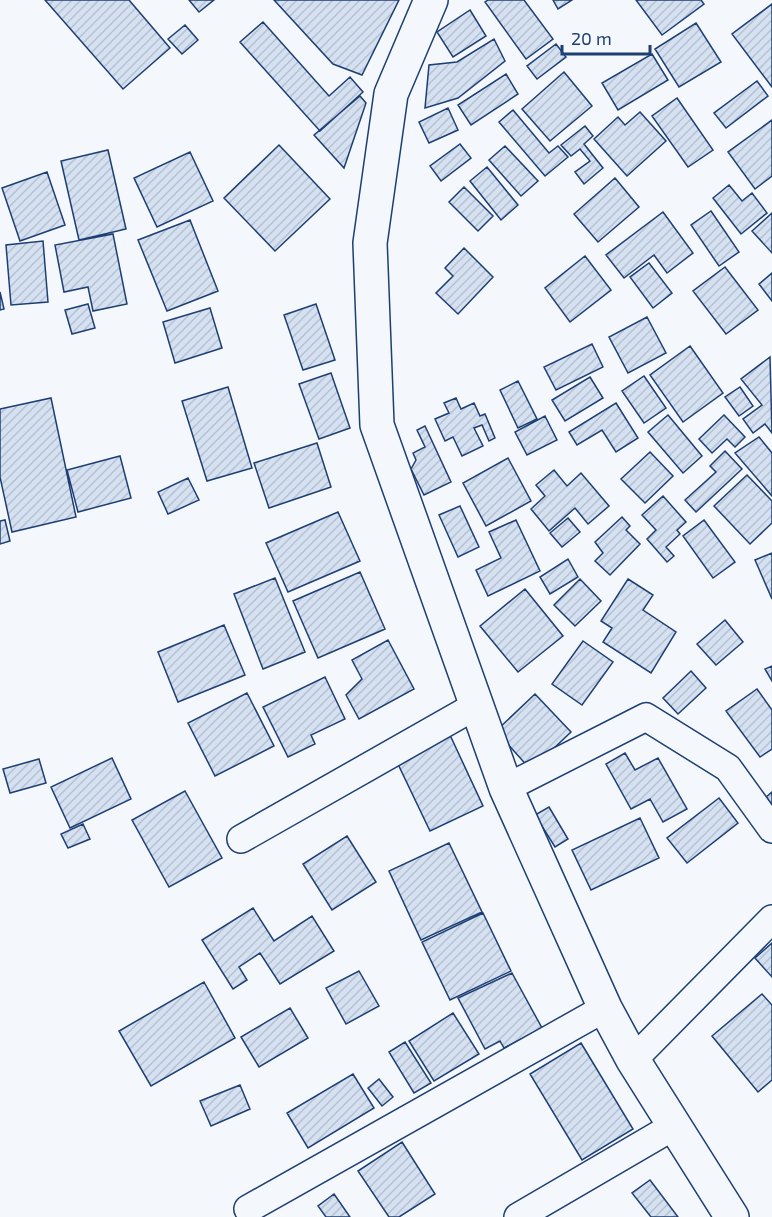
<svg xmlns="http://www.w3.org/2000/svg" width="772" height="1217" viewBox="0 0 772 1217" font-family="'Exo 2',sans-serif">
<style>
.building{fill:url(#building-hatch);stroke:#1d3f73;stroke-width:1.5}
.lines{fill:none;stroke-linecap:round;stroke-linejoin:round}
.minor-casing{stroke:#1d3f73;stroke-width:30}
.tertiary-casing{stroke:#1d3f73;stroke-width:36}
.minor{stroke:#f4f7fb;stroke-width:27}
.tertiary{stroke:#f4f7fb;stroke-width:33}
</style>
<defs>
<pattern id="building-hatch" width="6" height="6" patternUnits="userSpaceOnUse" patternTransform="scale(1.5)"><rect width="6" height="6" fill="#d5e0f0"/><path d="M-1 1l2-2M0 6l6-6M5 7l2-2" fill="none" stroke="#b6c1d1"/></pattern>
</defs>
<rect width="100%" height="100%" fill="#f4f7fb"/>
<path class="building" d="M45,0H129L170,48L123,89Z
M189,0H214L199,12Z
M274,0H399L362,75L333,64Z
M488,0H524L553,39L526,59L485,2Z
M553,0H572L558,9Z
M636,0H701L704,4L662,35Z
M772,4V87L732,34Z
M470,10L486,36L453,57L437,32Z
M263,22L329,96L350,77L363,92L320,131L240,42Z
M696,23L721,62L679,87L655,49Z
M185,25L198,40L182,54L168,39Z
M494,39L505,61L458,98L425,108L429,65L457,62Z
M556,44L566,57L537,79L527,66Z
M652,54L668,80L618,110L602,83Z
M564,72L592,106L550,141L522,109Z
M506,74L518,94L471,125L458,105Z
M757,81L768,96L726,128L714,113Z
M360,96L366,103L344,168L314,135Z
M677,98L713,150L688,167L652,116Z
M448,108L458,130L429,143L419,122Z
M513,110L549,153L558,146L568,157L545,176L499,122Z
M640,112L666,141L627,176L594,139L618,117L625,125Z
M772,120V176L755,189L728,152Z
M585,126L593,136L584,144L603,168L584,184L575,172L590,161L580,149L571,156L561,145Z
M460,144L471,158L441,181L430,166Z
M279,145L330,199L275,251L224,198Z
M505,146L538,181L521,196L489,160Z
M108,150L126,229L79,240L61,161Z
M190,152L213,201L157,227L134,178Z
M487,167L518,205L501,220L470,181Z
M47,172L65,225L20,241L2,188Z
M615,178L639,207L598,242L574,214Z
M729,185L742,201L752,193L767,213L741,234L713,198Z
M464,187L493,216L478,231L449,202Z
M711,211L739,252L719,266L691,225Z
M663,212L693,253L667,273L654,255L624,278L606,255Z
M772,213V253L752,231Z
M190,220L218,291L167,311L138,240Z
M113,234L127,304L93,311L88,287L64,292L55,245Z
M43,241L48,302L11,305L6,245Z
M464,248L493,277L458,314L436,293L453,276L445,268Z
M585,256L611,290L570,322L545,288Z
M649,263L672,293L653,308L630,277Z
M725,267L758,310L726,334L693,291Z
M772,273V301L759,284Z
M0,292L4,309L0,310Z
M88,304L95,328L72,334L65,310Z
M316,304L335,360L303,370L284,315Z
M210,308L222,348L175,363L163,322Z
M647,317L666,353L628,373L609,337Z
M592,344L603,367L556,390L544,367Z
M690,346L723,393L683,422L650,375Z
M770,357L772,433L765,424L753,433L743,419L762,405L741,379Z
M331,373L350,428L319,439L299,384Z
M644,376L666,408L644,423L622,391Z
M590,377L603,398L565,421L552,400Z
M518,381L537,419L518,428L500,390Z
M228,387L252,468L207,481L182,401Z
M740,387L753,406L739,416L725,397Z
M51,398L76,517L12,532L0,477V409Z
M456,398L461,409L474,403L480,416L485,414L495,438L489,441L482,425L474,428L483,446L462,456L453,437L445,441L435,419L449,413L444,403Z
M616,403L638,438L616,452L602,430L577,445L569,432Z
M668,415L702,456L683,473L648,432Z
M724,415L745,437L735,447L727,439L712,453L699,439Z
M545,416L557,440L527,455L515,432Z
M425,426L451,482L424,495L411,469L416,460L413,453L425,447L417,430Z
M759,437L772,453V496L735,453Z
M317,443L331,487L269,508L254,463Z
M725,451L742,469L696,512L685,500L716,472L710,466Z
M650,452L673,476L645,503L621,479Z
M120,456L131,498L78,512L67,470Z
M508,458L531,501L486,526L463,483Z
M554,470L567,486L581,473L609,506L588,524L575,508L549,531L531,509L545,496L536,485Z
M747,475L772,501V523L750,544L714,506Z
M188,478L199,500L168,514L158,492Z
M663,496L686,522L677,530L680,534L666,547L674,556L667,562L647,539L656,530L642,515Z
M460,506L479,547L458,557L439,515Z
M338,512L360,561L288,592L266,543Z
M622,517L630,526L626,530L640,544L610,575L595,561L603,553L595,542Z
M568,518L580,532L562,547L550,533Z
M5,520L10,541L0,544V521Z
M516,520L540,571L488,596L476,570L501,558L489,532Z
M704,520L735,562L713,578L683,536Z
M772,553V599L755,560Z
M568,559L578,577L550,594L540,577Z
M360,572L385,629L318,658L293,601Z
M275,578L305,652L263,669L234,594Z
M580,579L601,601L575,626L554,605Z
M628,579L653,595L643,610L676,632L651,673L603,642L612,628L601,621Z
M525,589L563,636L518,672L480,626Z
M725,620L743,642L716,665L697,644Z
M224,625L245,675L178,702L158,652Z
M388,640L414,689L359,719L346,695L362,679L352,660Z
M583,641L613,662L582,705L552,684Z
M772,666V681L765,669Z
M691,671L706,688L678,714L663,698Z
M325,677L345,719L311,735L315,744L288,757L263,707Z
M757,689L772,710V749L760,757L726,711Z
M247,693L274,746L215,776L188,723Z
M535,694L571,732L531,770L496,731Z
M450,735L483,806L430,831L396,760Z
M625,753L635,770L658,758L687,809L663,822L650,799L631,809L606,764Z
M112,758L131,799L70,828L51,787Z
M39,759L46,783L10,793L3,769Z
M185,791L222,858L169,887L132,820Z
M772,792V805L766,797Z
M719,798L738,823L687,863L667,838Z
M549,807L568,839L555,847L535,815Z
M640,818L659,858L591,890L572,850Z
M83,824L90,839L68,848L61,834Z
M347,836L376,882L332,910L303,864Z
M449,843L482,912L421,940L389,871Z
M253,908L274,941L312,916L334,951L280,984L260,953L239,967L247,980L233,989L202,940Z
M483,913L511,971L450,1000L422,942Z
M772,943V977L755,958Z
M359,971L379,1006L346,1024L326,988Z
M512,973L542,1028L504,1048L500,1041L485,1049L458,998Z
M204,982L235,1038L151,1086L119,1031Z
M762,994L772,1005V1080L758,1092L712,1036Z
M290,1008L308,1038L259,1067L241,1037Z
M453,1013L479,1054L434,1081L409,1041Z
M405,1042L431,1083L414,1093L389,1052Z
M581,1043L633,1129L582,1160L530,1074Z
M353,1074L374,1108L308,1148L287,1113Z
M379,1079L393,1097L382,1106L368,1088Z
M240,1085L250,1109L211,1126L200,1101Z
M402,1142L435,1194L399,1217H389L358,1171Z
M650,1180L678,1217H651L632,1193Z
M334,1194L350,1217H326L318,1206Z"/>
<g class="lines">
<g class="minor-casing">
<path id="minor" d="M506,788L646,717L728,768L772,829
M241,839L477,705
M633,1060L772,919
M248,1209L605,1008
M518,1217L674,1126"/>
</g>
<g class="tertiary-casing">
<path id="tertiary" d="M431,0L391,94L370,243L377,425L506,788L605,1008L633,1060L732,1217"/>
</g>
<use href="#minor" class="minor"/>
<use href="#tertiary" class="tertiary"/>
</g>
<path d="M562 45v9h88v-9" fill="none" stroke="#1d3f73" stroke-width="3"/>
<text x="571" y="45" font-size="18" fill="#1d3f73" stroke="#f4f7fb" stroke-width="4.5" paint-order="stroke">20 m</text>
</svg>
